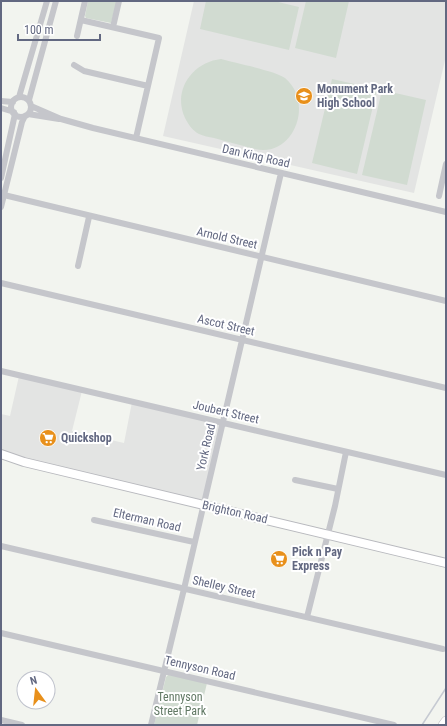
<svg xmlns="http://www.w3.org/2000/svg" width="447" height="726" viewBox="0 0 447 726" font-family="'Roboto Condensed',sans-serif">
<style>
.built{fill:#e3e4e3}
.green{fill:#d1dbd1}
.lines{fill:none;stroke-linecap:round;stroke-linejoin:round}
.stream{stroke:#c6cad2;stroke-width:1.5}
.major-casing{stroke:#b8b9be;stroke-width:10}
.highway-casing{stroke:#b7b8bc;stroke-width:10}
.minor{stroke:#c5c6cb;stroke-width:6}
.major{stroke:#fff;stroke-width:8}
.highway{stroke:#fff;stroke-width:9}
.labels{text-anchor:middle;stroke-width:4;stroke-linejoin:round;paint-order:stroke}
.poi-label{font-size:12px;font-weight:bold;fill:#626881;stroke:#fff;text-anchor:start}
.street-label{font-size:12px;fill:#626881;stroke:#fff}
.park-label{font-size:12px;fill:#617864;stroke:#fff}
</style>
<rect width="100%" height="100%" fill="#f2f4ef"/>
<path class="built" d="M194,1H446V56L414,193L163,136Z
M19,376L82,391L72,431L124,443L132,402L222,423L203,504L1,453V414L10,416Z"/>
<path class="green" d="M88,1H117L111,23L86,18L85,16Z
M206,1H274L299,7L289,50L200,29Z
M306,1H349L336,58L295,48Z
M221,59C235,63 276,71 285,78C315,103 293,158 255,149C241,145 227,142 214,138C209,137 203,136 199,134C193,131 188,124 185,118C172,90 193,62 221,59Z
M332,79L377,89L357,174L312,163Z
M382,90L426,100L407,185L362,175Z
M169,674L207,683L197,725H154L166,677Z"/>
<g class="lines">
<path class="stream" d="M422,725L446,688"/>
<g class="major-casing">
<path id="major" d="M1,454L24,462L446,563"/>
</g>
<g class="highway-casing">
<path id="highway" d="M443,725L446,721"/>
</g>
<path class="minor" d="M81,20L159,38L136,138
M113,27L119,1
M77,36L85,1
M74,65L84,71L148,86
M19,97L47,1
M11 107a10 10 0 1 1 20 0a10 10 0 1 1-20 0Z
M29,100L56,1
M1,101L13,102
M31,106L61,119L93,128L446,212
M1,108L14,112
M28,114L59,119
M1,178L15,114
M4,195L446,301
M439,196L446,164
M1,207L22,122L25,116
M78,266L89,217
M1,283L446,388
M1,371L446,475
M295,480L338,489
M94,520L194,542
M1,546L443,649
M307,617L335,506L346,452
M1,633L394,725
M1,720L22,725
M151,725L184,589L281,173"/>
<use href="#major" class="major"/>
<use href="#highway" class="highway"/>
</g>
<defs>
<g id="school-disc" transform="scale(0.9)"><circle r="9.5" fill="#e8901b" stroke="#fff"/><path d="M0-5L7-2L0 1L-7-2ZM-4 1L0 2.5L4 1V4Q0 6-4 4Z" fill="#fff"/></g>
<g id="supermarket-disc" transform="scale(0.9)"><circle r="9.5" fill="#e8901b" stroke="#fff"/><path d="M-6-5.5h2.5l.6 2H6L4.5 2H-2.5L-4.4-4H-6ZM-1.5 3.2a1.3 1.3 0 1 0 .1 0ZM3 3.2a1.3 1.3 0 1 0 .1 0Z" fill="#fff"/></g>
</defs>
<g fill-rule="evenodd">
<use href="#school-disc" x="304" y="96"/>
<use href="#supermarket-disc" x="48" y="438"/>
<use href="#supermarket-disc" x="279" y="559"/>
</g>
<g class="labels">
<g class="poi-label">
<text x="317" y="93">Monument Park<tspan x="317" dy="14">High School</tspan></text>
<text x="61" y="442">Quickshop</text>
<text x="292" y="556">Pick n Pay<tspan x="292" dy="14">Express</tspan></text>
</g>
<g class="street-label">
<text transform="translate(256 156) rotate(13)" y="4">Dan King Road</text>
<text transform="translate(227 238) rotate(13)" y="4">Arnold Street</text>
<text transform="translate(226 325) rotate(13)" y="4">Ascot Street</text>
<text transform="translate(226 412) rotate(13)" y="4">Joubert Street</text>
<text transform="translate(206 447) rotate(-77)" y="4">York Road</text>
<text transform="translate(235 512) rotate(13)" y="4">Brighton Road</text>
<text transform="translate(147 520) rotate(13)" y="4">Elterman Road</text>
<text transform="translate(224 587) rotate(13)" y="4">Shelley Street</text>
<text transform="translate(200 668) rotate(13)" y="4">Tennyson Road</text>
</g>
<g class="park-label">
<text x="180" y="701">Tennyson<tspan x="180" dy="14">Street Park</tspan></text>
</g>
</g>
<rect width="447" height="726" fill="none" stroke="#626881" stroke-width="4"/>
<g transform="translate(36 690) rotate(345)"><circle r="19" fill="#ffffff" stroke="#c0c3cd"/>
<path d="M0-3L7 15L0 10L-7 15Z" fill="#e8901b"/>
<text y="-6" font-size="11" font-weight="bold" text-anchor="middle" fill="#626881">N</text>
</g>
<path d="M18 34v6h82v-6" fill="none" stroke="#626881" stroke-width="2"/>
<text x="24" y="34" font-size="12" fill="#626881" stroke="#ffffff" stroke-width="3" paint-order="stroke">100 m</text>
</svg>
